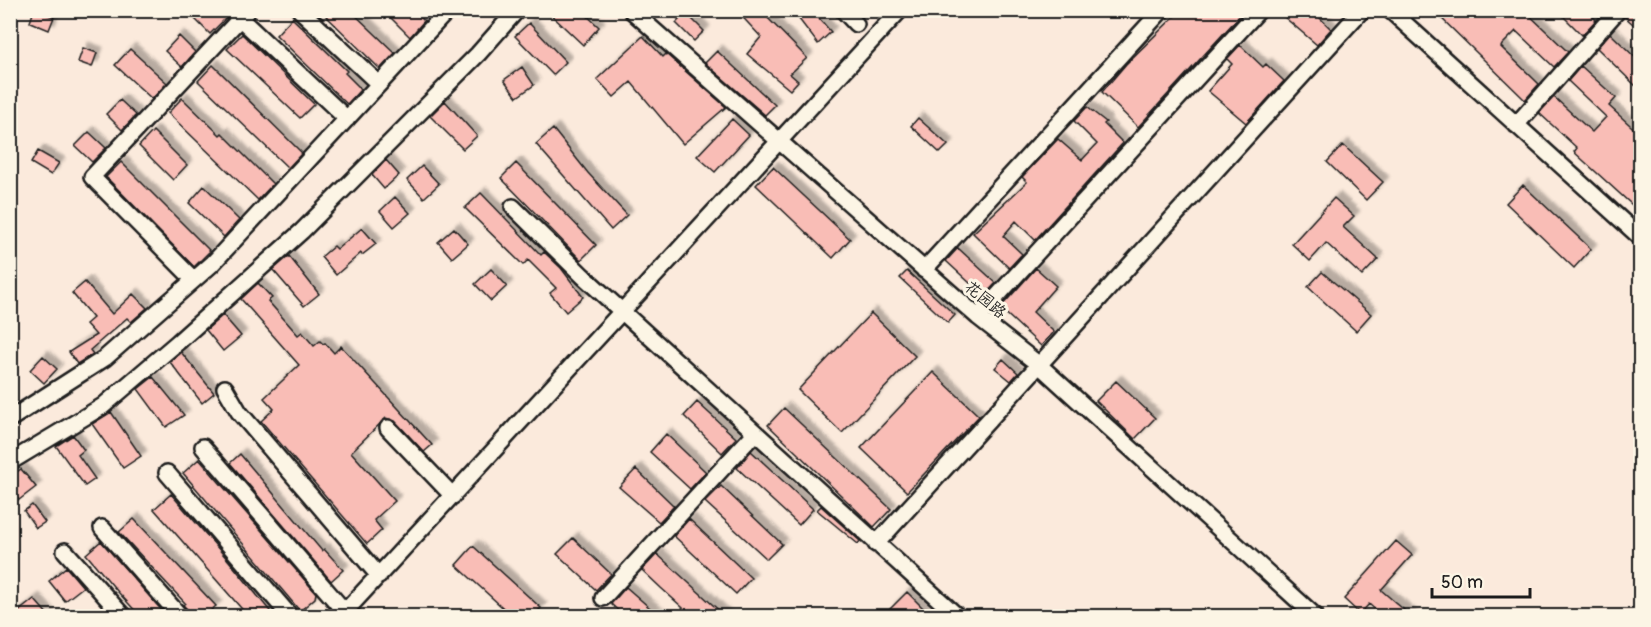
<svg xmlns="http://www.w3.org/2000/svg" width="1651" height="627" viewBox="0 0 1651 627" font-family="Pangolin,'LXGW WenKai TC',sans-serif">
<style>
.building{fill:#f9bdb6;stroke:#1c1c1c;stroke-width:1.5;filter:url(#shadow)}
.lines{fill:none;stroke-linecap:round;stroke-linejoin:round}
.minor-casing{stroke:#1c1c1c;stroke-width:20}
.minor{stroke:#fcf5e5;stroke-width:15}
.labels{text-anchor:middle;stroke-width:6;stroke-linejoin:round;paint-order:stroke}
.street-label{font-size:16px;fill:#1c1c1c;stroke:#fcf5e5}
</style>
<defs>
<filter id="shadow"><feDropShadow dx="5.5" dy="-5.5" stdDeviation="1.5" flood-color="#0004"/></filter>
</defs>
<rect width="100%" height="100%" fill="#fbeadc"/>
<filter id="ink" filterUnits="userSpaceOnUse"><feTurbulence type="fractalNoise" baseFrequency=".0167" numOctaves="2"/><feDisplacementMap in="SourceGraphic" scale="12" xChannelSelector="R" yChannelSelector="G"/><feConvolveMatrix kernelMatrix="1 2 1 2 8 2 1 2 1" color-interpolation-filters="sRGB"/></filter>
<g filter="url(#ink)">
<path class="building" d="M34,10L54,17L49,30L30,22Z
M202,10H216L225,19L210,34L194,18Z
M320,10H350L395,53L380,69Z
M383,10H414L424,21L410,37Z
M546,10H581L599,27L583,45Z
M670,10H683L704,31L694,41L676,23L679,20Z
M736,10H760L807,58L790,74L798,81L790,90L747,54L761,37Z
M792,10H812L831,32L818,44Z
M1181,10H1245L1138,127L1102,92L1126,64Z
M1276,10H1312L1331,29L1317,45Z
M1433,10H1524L1568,52L1554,67L1516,31L1502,45L1501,47L1539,84L1525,100Z
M1557,10H1587L1596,20L1582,35Z
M1631,10H1641V31L1625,17Z
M292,18L347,71L345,73L361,89L347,104L276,35Z
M529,23L566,62L553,75L515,36Z
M1610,33L1641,63V91L1597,48Z
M242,34L314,104L300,118L227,49Z
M179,36L195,52L182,67L165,51Z
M643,36L663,57L666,54L726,107L683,144L631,82L614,97L597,79Z
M1240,45L1263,67L1266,64L1284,81L1246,123L1208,91L1232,64L1227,59Z
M83,48L97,53L92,67L78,62Z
M130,49L167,83L152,99L115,65Z
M717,51L775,105L765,115L705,63Z
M213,65L302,153L288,168L198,81Z
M1581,66L1616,98L1609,106L1641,135V213L1574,152L1577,148L1539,113L1554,97L1592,132L1606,117L1568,81Z
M522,67L534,85L517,97L504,80Z
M182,98L220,135L222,133L273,184L258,200L168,113Z
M120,100L136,115L122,130L106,114Z
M445,101L477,136L463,149L430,116Z
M1087,107L1106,122L1104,124L1123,143L1035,240L1016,221L1003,236L1022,254L1009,268L973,233L1027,182L1022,177L1058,139L1082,160L1097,144L1074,121Z
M918,118L948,145L940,153L911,126Z
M732,119L749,135L715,172L697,156Z
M553,129L588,173L627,215L611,230L536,144Z
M153,131L187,165L173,180L139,146Z
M89,132L106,148L92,162L75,146Z
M1343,145L1383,182L1366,200L1327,162Z
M38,151L59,163L51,175L31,163Z
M386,160L399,175L384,189L372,175Z
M121,162L210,251L194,267L106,177Z
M516,163L596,245L581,260L501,178Z
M422,166L439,184L424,198L407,180Z
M773,167L850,239L833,258L756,185Z
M1523,185L1591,249L1574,268L1506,203Z
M204,186L239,220L224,237L189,203Z
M481,193L541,255L544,252L561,268L583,297L566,312L550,293L556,288L528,260L523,265L465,208Z
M395,197L410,213L394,227L380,211Z
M1334,198L1354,216L1343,227L1378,259L1362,276L1326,243L1310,261L1292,244Z
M362,228L376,244L362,255L361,253L336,275L321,257L334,246L337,249Z
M454,228L468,244L452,258L438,242Z
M958,248L996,283L984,296L946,261Z
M289,256L319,294L304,306L273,270Z
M1036,268L1056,286L1033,312L1054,332L1041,346L1000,308Z
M491,269L507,286L491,301L475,284Z
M907,271L955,315L948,323L900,278Z
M1322,272L1371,314L1356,331L1308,287Z
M85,282L112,314L133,294L147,308L131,322L127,318L90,350L93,354L77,364L69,352L96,335L86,324L93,318L72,293Z
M258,283L272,298L268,301L298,335L302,332L314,346L320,341L323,344L325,343L334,353L341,346L432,445L424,452L395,421L386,418L351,452L395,501L374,520L382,530L367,544L261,421L274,409L264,398L299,365L241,299Z
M871,313L915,356L842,433L798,390Z
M223,315L241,336L223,351L206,330Z
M181,352L214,393L202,403L170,362Z
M43,356L57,369L44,383L30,370Z
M1003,359L1018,373L1011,381L995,368Z
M933,372L979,416L907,492L861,448Z
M153,377L184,415L166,427L138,389Z
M1116,381L1155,418L1135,439L1096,401Z
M697,402L736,438L722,453L684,416Z
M784,408L891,509L874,527L768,425Z
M111,412L141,456L123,468L92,424Z
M666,434L706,472L690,489L650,452Z
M73,435L84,450L78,455L95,479L85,486L56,446Z
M751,451L813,509L799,525L737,468Z
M240,454L322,551L324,549L343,570L331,581L230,463Z
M199,459L316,593L315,598L300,611L183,473Z
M21,469L36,487L19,500L10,489V477Z
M636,469L674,506L659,522L619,487Z
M721,486L782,544L767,559L705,502Z
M171,494L229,561L274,616H248L154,509Z
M32,505L45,522L36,528L24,511Z
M821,506L860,541L858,544L817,510Z
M134,519L216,606L204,616H194L183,605L185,603L119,532Z
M689,519L751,578L736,594L674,536Z
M573,538L611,574L596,590L557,554Z
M101,541L156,604L167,616H140L118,592L86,554Z
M1396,541L1412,555L1381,590L1411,616H1382L1369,604L1360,614L1344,599Z
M473,546L541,608L533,616H512L456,565Z
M657,554L678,573L725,616H692L661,588L642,570Z
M66,567L83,587L65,601L49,581Z
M626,587L659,616H624L611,604Z
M907,592L925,610L919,616H898L890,609Z
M34,599L49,616H13Z"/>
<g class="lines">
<g class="minor-casing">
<path id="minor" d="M231,10L347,119
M300,10L379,84
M631,10L978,317L1038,364L1315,616
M843,10L856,24
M1390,10L1640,237
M1516,125L1618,10
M513,207L583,276L957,616
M924,270L1162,10
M193,279L92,177L248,10
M978,317L1259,10
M225,388L239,412L379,576
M10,419L105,358L212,264L448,10
M388,428L453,496
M203,447L345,612
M10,462L103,406L178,342L302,231L478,54L517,10
M167,473L290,616
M102,528L180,616
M876,544L1362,10
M65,551L123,616
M603,598L755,433
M341,616L900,10"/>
</g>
<use href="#minor" class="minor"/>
</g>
</g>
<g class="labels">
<g class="street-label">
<text transform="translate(986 299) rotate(40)" y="6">花园路</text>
</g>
</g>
<rect width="1651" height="627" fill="none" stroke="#fcf5e5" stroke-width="36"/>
<rect x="18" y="18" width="1615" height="591" fill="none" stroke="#1c1c1c" stroke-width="2" filter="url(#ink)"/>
<path d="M1432 588v9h98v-9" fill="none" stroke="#1c1c1c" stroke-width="3"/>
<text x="1441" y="588" font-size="18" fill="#1c1c1c" stroke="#fcf5e5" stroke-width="4.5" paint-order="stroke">50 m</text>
</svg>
